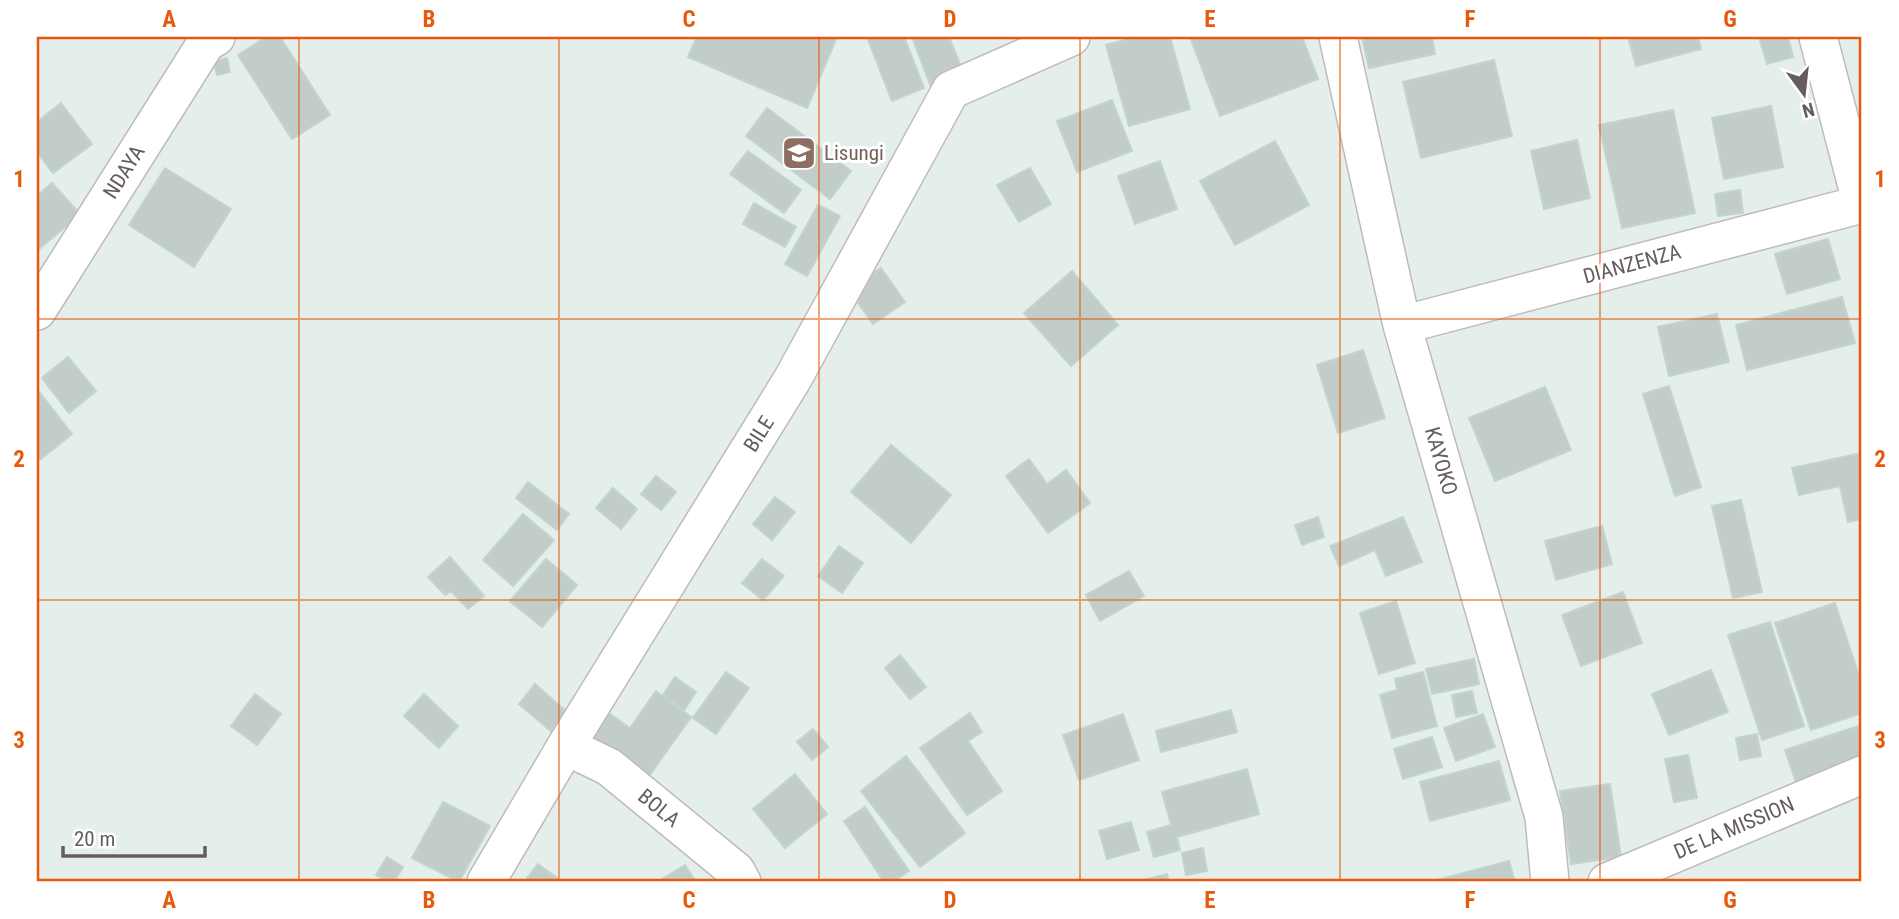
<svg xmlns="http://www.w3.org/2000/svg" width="1899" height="919" viewBox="0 0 1899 919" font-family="'Roboto Condensed',sans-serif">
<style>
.building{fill:#c2cdc9;stroke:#c2d4ce;stroke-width:2}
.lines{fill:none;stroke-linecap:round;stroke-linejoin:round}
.street-casing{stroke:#c1b9bc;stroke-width:40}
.street{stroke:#fff;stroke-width:37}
.grid{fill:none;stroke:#e8590c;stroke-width:2;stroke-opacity:0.55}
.labels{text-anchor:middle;stroke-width:6;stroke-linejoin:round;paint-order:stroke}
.education-label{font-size:21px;fill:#785e54;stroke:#fff;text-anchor:start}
.street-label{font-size:21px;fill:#655c60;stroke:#fff}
.neatline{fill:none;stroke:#e8590c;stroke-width:2.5}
.grid-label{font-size:23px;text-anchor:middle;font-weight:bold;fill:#e8590c}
</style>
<rect width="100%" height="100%" fill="#e4efec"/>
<path class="building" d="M266,37H280L330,115L292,139L238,55Z
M697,37H837L807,108L688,57Z
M867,37H904L924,88L892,101Z
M912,37H949L964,74L931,87Z
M1136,37H1170L1190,109L1129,126L1106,45Z
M1190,37H1302L1318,79L1220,116Z
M1362,37H1432L1435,54L1369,68Z
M1628,37H1698L1701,49L1636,66Z
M1759,37H1788L1793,57L1767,64Z
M227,58L230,72L217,75L214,62Z
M1494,60L1512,136L1421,158L1403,82Z
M1112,100L1132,151L1077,172L1057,121Z
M61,103L92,144L53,173L37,152V122Z
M1771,106L1783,167L1724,179L1712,118Z
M767,108L851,171L830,199L746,136Z
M1673,110L1695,213L1622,228L1599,125Z
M1577,140L1590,198L1544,209L1531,151Z
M1275,141L1309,205L1235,245L1200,181Z
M748,151L801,190L784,213L730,174Z
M1160,161L1177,209L1135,224L1118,176Z
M165,168L231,209L194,267L129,225Z
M1030,168L1051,204L1019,222L997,185Z
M52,183L80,214L37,251V196Z
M1740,190L1743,213L1718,216L1715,194Z
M754,203L796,227L785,247L743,224Z
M818,205L840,216L807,276L785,264Z
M1828,239L1840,279L1787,294L1775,254Z
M881,268L905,302L873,324L849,290Z
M1072,271L1118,325L1071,366L1024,313Z
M1842,297L1855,343L1747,370L1736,325Z
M1717,314L1729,362L1669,376L1658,327Z
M1363,350L1385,418L1338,433L1317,365Z
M68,357L96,391L69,413L42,378Z
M1669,386L1701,487L1675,496L1643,394Z
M1545,387L1571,450L1495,481L1469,418Z
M37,389L72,434L37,462Z
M891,445L951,495L911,543L851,492Z
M1862,453V519L1848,522L1840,486L1799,495L1792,468Z
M1029,459L1047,484L1066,470L1090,503L1048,533L1006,476Z
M656,476L676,492L661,510L641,494Z
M528,482L569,514L557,530L516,498Z
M613,488L637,509L621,529L596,508Z
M775,497L795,512L772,540L753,524Z
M1741,500L1762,592L1733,598L1712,506Z
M523,514L554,540L513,586L483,560Z
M1318,517L1324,537L1302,545L1295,525Z
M1403,517L1422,562L1386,576L1375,550L1339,566L1330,546Z
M1602,526L1612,564L1556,580L1545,541Z
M839,546L863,563L842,593L818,576Z
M450,557L484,596L468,609L451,591L445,595L428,577Z
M546,559L577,585L542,627L510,601Z
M762,559L784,576L763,600L742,583Z
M1129,571L1144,596L1100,621L1086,595Z
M1623,592L1642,643L1581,666L1562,615Z
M1396,601L1415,663L1379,674L1360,613Z
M1835,603L1862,685V713L1811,730L1775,623Z
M1770,622L1804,726L1762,740L1728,635Z
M900,655L926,687L910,699L885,668Z
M1474,659L1479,684L1432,694L1426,669Z
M1711,670L1728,712L1669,735L1652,694Z
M726,672L749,688L716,734L693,718Z
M1423,672L1437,726L1392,738L1380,695L1397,690L1395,679Z
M675,677L696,692L684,710L663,695Z
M535,684L567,712L551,731L519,704Z
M656,691L691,717L647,779L585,735L603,709L630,728Z
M1472,691L1477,713L1456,717L1452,695Z
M255,694L281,714L257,745L231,726Z
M424,694L458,726L439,748L404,716Z
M1231,710L1237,732L1161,752L1156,731Z
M970,713L982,732L968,741L1002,791L967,815L920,748Z
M1123,714L1139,760L1079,780L1063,735Z
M1483,714L1495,747L1456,761L1444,728Z
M1862,725V764L1797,785L1785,750Z
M813,729L828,747L812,760L797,742Z
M1757,734L1761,756L1740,760L1736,738Z
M1432,737L1442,767L1403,779L1394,749Z
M1688,755L1697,798L1674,802L1665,759Z
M906,756L965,833L920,867L861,791Z
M1499,761L1510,800L1430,821L1420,782Z
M1247,769L1259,814L1177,837L1180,850L1154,857L1147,832L1171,825L1162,792Z
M795,774L827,814L785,848L753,809Z
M1610,784L1621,857L1571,864L1560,791Z
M443,802L490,826L459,882L412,858Z
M865,807L909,871L892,882H884L844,821Z
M1131,822L1139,850L1107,859L1099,831Z
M1203,848L1207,871L1186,875L1182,853Z
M387,857L403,867L394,882H388L376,875Z
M1509,861L1515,882H1438L1437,880Z
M538,864L563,882H524Z
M685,865L696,882H657Z
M1167,874L1169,882H1136Z"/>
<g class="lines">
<g class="street-casing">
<path id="street" d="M1338,37L1402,325L1544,817L1550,882
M1818,37L1862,205
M37,311L206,43L216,37
M1402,325L1862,204
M566,746L609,767L736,871L742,882
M486,882L566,746L792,380L951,90L1071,37
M1607,882L1862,775"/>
</g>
<use href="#street" class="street"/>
</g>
<path class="grid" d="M299,37V882M559,37V882M819,37V882M1080,37V882M1340,37V882M1600,37V882M37,319H1862M37,600H1862"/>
<defs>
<g id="school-square" transform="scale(1.75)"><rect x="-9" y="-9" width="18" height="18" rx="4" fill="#8d6e63" stroke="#fff"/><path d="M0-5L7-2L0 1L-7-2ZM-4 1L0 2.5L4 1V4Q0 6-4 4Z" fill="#fff"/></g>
</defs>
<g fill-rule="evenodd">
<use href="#school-square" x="799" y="153"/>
</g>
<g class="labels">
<g class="education-label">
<text x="824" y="160">Lisungi</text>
</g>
<g class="street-label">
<text transform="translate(124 172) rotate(-58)" y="7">NDAYA</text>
<text transform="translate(1632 264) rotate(-15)" y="7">DIANZENZA</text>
<text transform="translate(759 434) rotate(-58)" y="7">BILE</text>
<text transform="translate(1441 461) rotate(74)" y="7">KAYOKO</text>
<text transform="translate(659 808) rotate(39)" y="7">BOLA</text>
<text transform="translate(1734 828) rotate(-23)" y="7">DE LA MISSION</text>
</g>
</g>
<rect width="1899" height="919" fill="none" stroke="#ffffff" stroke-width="77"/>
<g transform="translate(1804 94) rotate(165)" stroke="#ffffff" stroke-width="5" paint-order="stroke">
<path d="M0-5L12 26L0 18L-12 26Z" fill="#655c60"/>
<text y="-10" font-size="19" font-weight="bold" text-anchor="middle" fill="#655c60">N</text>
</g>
<path d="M63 846v10h142v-10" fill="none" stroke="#655c60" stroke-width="3.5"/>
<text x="74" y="846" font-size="21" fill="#655c60" stroke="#ffffff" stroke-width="5" paint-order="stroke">20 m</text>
<rect x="38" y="38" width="1822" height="842" class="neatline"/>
<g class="grid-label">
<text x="169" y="27">A</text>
<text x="429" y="27">B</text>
<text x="689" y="27">C</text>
<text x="950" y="27">D</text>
<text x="1210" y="27">E</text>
<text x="1470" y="27">F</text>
<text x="1730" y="27">G</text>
<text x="19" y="187">1</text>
<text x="1880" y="187">1</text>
<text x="19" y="467">2</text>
<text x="1880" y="467">2</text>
<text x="19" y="748">3</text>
<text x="1880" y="748">3</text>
<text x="169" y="908">A</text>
<text x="429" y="908">B</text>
<text x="689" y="908">C</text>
<text x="950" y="908">D</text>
<text x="1210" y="908">E</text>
<text x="1470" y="908">F</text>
<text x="1730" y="908">G</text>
</g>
</svg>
